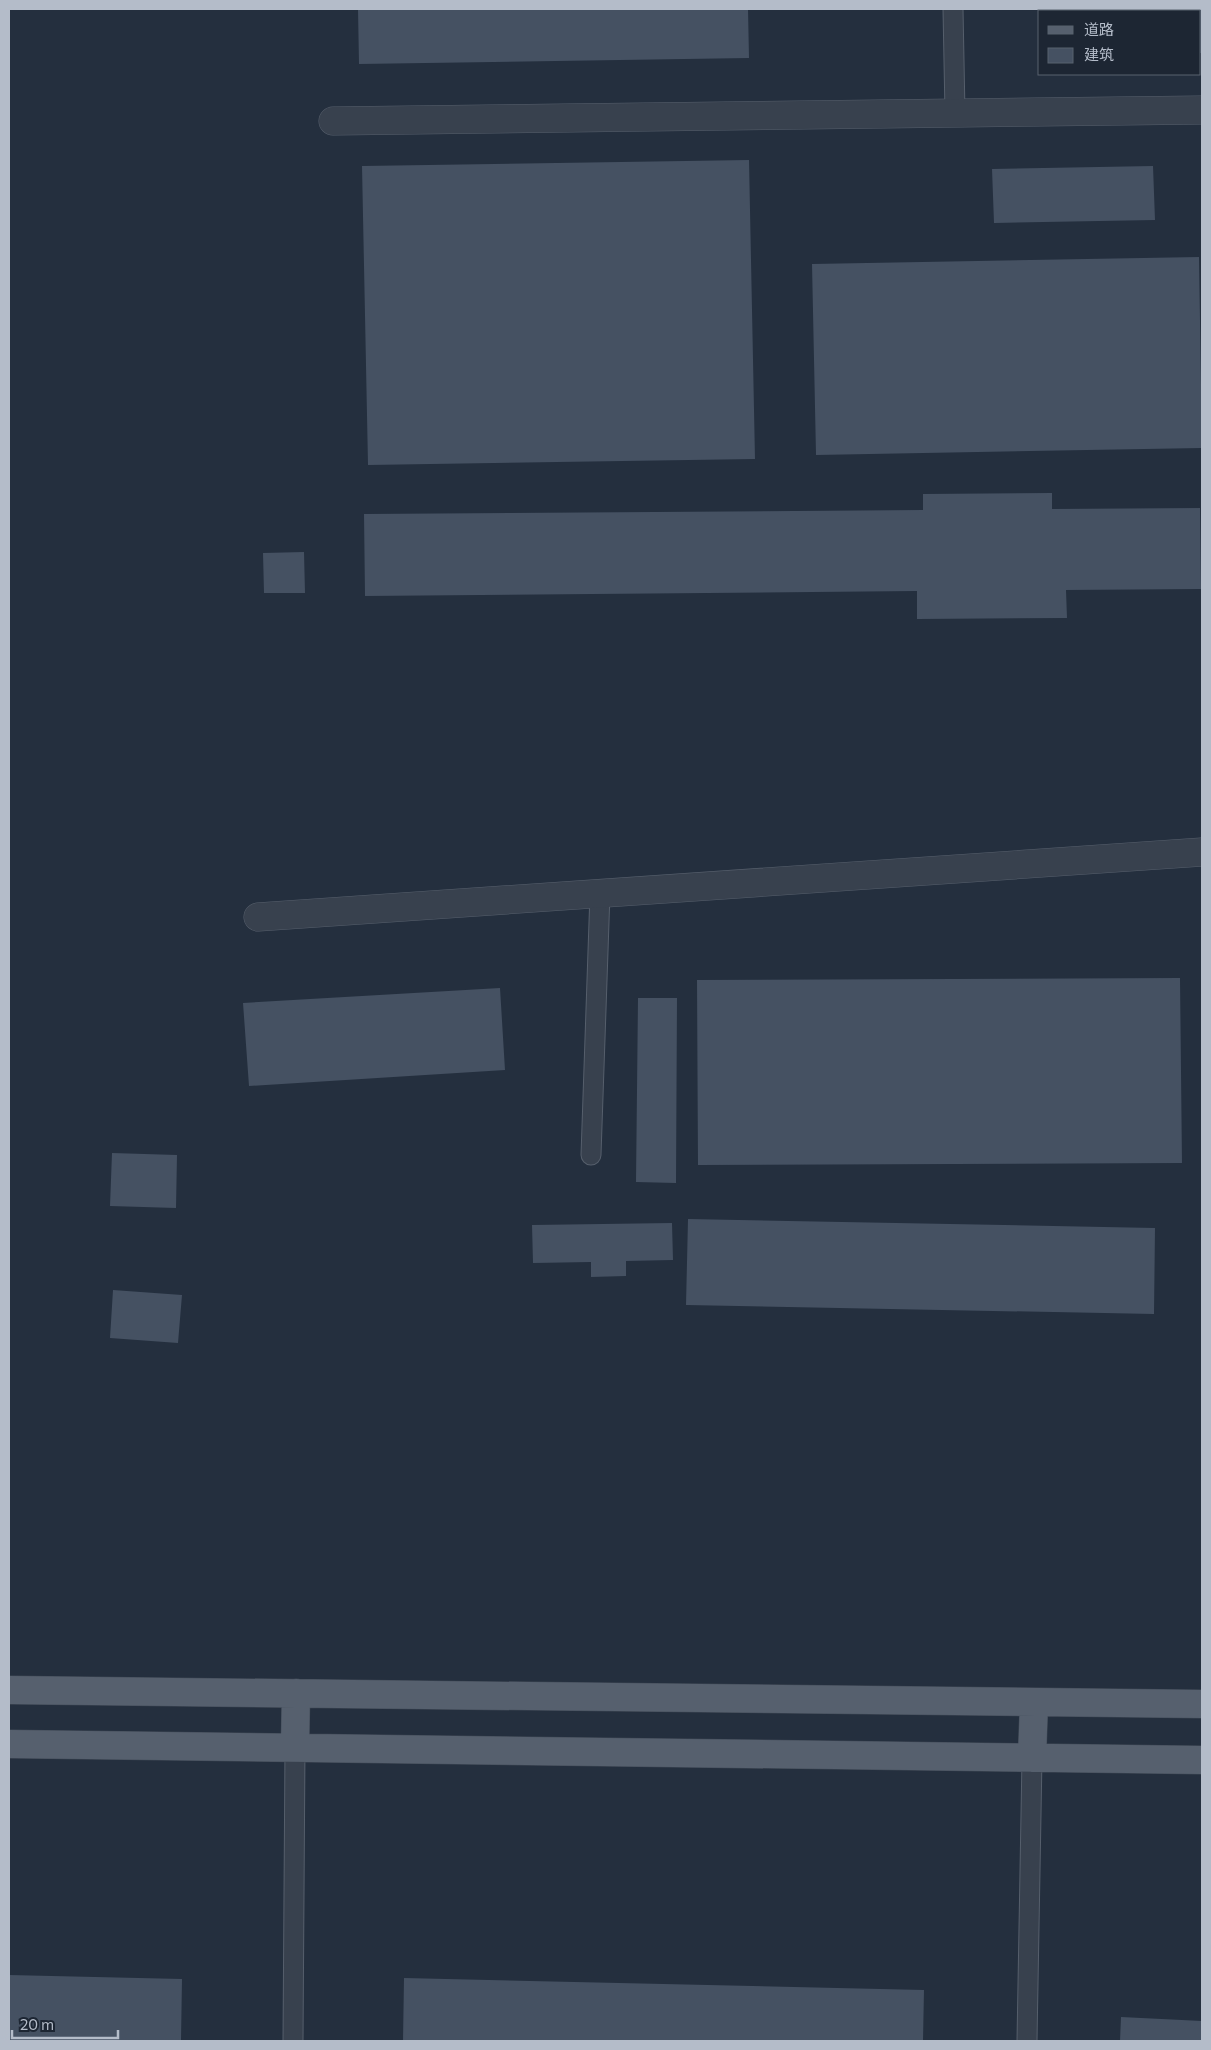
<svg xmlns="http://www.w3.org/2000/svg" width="1211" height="2050" viewBox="0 0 1211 2050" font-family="Commissioner,'Noto Sans SC',sans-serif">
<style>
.building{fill:#455162}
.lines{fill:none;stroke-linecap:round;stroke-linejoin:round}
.service-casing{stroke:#565f6c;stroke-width:21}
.minor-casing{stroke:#565f6c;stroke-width:29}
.primary-casing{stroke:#414a57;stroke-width:29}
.service{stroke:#38414e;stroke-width:19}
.minor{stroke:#38414e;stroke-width:28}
.primary{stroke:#56606e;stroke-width:28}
</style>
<rect width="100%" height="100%" fill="#242f3e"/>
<path class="building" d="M358,9H748L749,58L359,64Z
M1120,9H1202V53H1200V11H1120Z
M749,160L755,459L368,465L362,166Z
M1153,166L1155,220L994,223L992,169Z
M1199,257L1202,448L816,455L812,264Z
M1052,493V509L1200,508L1201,589L1066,590L1067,618L917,619V591L365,596L364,514L923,510V494Z
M304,552L305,593H264L263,553Z
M1180,978L1182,1163L698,1165L697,980Z
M500,988L505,1070L249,1086L243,1003Z
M638,998H677L676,1183L636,1182Z
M112,1153L177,1155L176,1208L110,1206Z
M688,1219L1155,1228L1154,1314L686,1305Z
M672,1223L673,1260L626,1261V1276L591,1277V1262L533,1263L532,1225Z
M113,1290L182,1295L178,1343L110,1338Z
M9,1975L182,1979L181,2041H9Z
M404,1978L924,1990L923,2041H403Z
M1121,2017L1202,2021V2041H1120Z"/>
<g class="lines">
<g class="service-casing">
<path id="service" d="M953,9L955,113
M591,1155L600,893
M293,2041L295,1746
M1027,2041L1032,1758"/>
</g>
<g class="minor-casing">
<path id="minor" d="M333,121L1202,110
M258,917L1202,852"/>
</g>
<g class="primary-casing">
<path id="primary" d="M9,1690L1202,1704
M9,1744L1202,1760
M295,1746L296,1693
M1032,1758L1034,1702"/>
</g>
<use href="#service" class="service"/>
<use href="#minor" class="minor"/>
<use href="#primary" class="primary"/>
</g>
<rect width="1211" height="2050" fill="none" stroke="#b4bcc9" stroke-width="20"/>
<rect x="1038" y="10" width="162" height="65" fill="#1d2633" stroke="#59626f"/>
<rect x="1048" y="26" width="25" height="8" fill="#56606e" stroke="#59626f"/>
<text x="1084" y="35" font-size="15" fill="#b4bcc9">道路</text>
<rect x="1048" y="48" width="25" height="15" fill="#455162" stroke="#59626f"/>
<text x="1084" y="60" font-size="15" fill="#b4bcc9">建筑</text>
<path d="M12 2030v8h106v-8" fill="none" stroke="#b4bcc9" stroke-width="2.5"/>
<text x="20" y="2030" font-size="15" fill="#b4bcc9" stroke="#1d2633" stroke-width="4" paint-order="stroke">20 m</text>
</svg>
